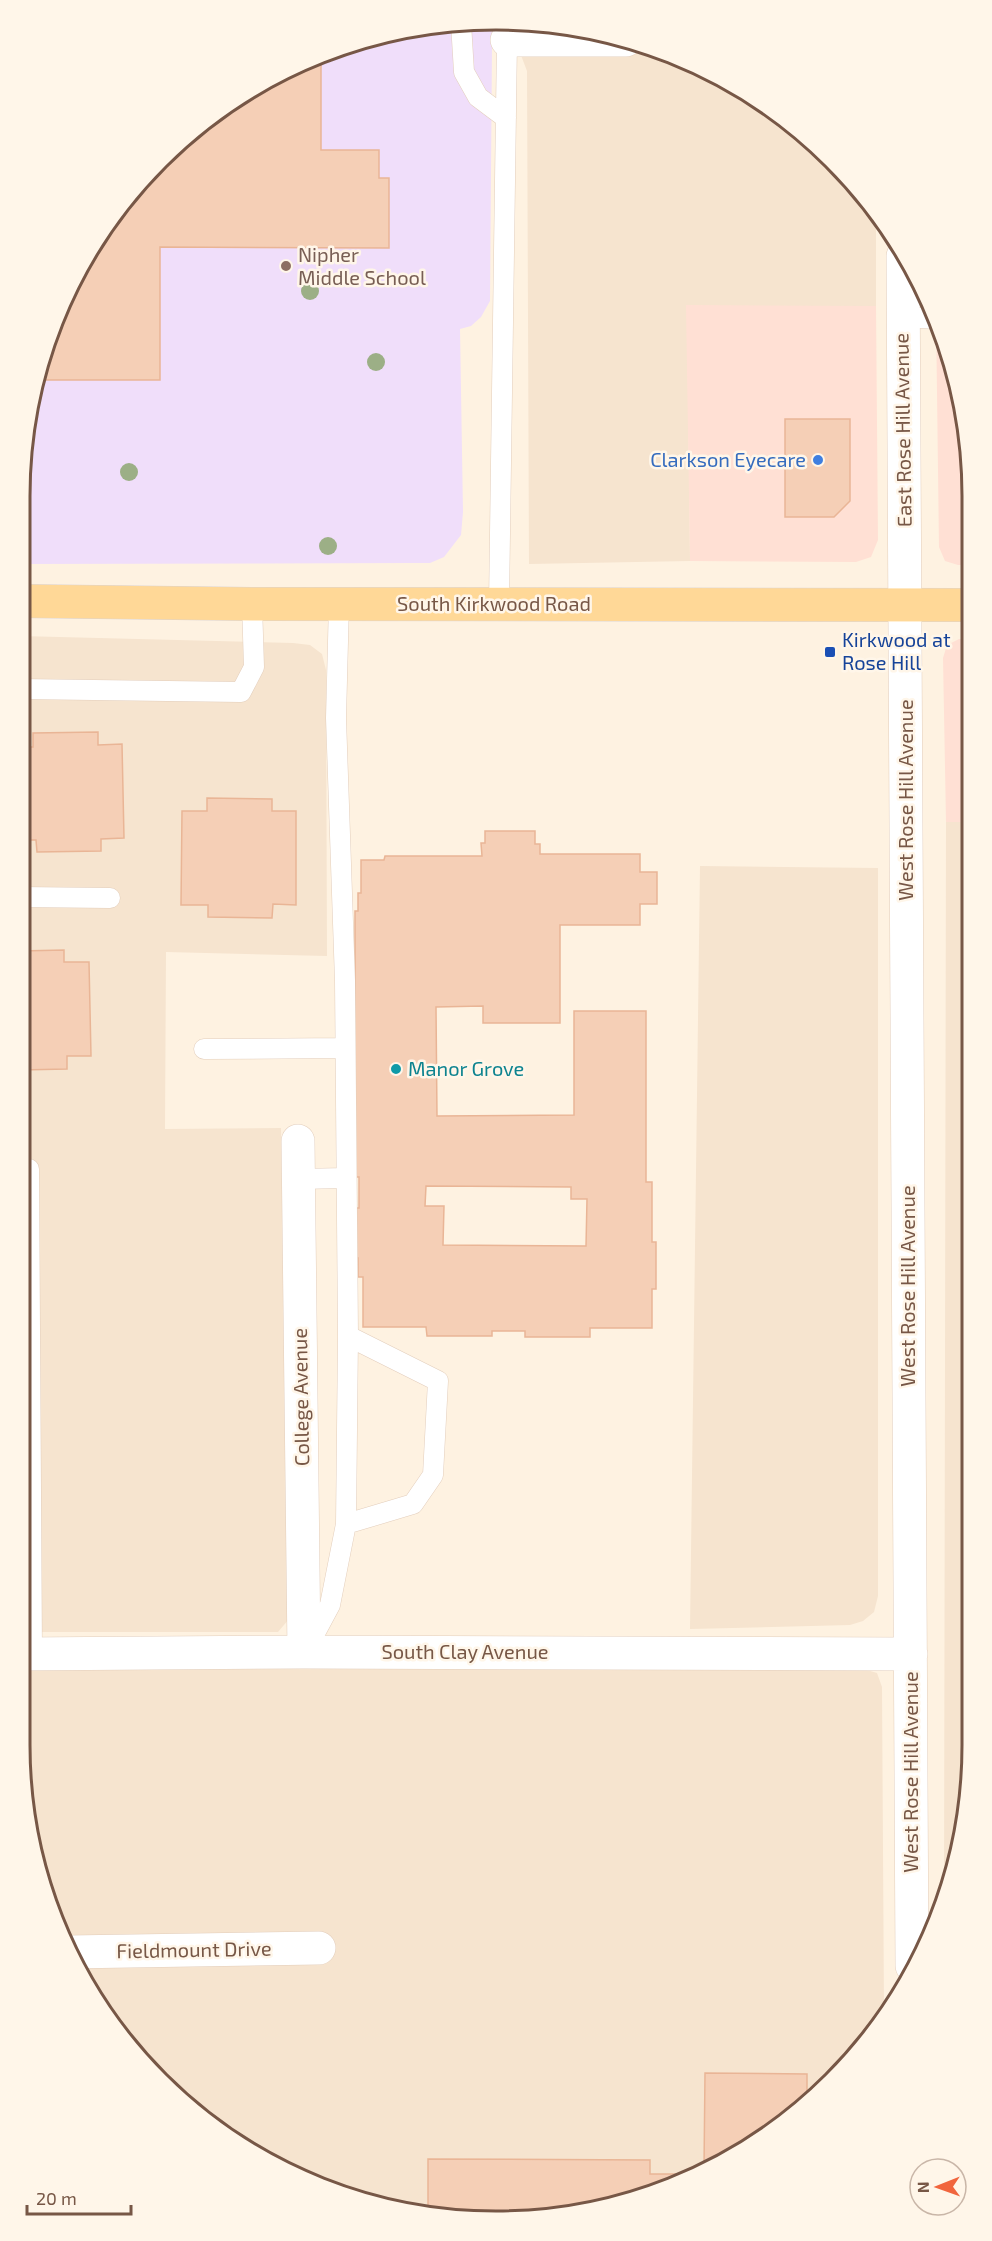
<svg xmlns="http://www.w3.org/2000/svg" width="992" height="2241" viewBox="0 0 992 2241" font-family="'Exo 2',sans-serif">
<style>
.residential{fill:#f6e4cf}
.commercial{fill:#ffe0d4}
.education{fill:#f0defa}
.building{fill:#f5cfb6;stroke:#e9b596;stroke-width:1.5;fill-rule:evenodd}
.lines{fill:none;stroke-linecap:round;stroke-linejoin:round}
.lane-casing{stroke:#e3cebc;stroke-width:21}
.street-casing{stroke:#e3cebc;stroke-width:34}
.primary-casing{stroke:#dcd3cf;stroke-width:34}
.lane{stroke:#fff;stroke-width:20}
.street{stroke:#fff;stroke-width:33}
.primary{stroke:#ffd897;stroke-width:33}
.tree{fill:#9caf86}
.education-dot{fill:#8d6e63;stroke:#fff6e9;stroke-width:2}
.shop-dot{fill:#3f7fe0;stroke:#fff6e9;stroke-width:2}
.transit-dot{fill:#1a4fb4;stroke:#fff6e9;stroke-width:2}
.culture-dot{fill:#0f9aa8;stroke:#fff6e9;stroke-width:2}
.labels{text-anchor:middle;stroke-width:5;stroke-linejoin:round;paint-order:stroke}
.education-label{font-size:20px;fill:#785e54;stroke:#fff6e9;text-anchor:start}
.street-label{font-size:20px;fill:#775746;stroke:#fff6e9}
.shop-label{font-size:20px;fill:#366cbe;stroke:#fff6e9;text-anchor:end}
.transit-label{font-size:20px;fill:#164399;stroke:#fff6e9;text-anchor:start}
.culture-label{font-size:20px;fill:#0d838f;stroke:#fff6e9;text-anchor:start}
.rim{fill:none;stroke:#775746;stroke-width:3}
</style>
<rect width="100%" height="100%" fill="#fef2e1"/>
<path class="residential" d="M508,21L589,29L678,56L786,118L876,209V306H687L690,561L529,564L527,71Z
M20,636L293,643L310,645L322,654L326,670L327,956L166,952L165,1129L281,1128L289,1619L278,1632H20Z
M946,822H970L972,1745L963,1838L944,1901Z
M700,866L878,868V1596L874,1612L863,1621L850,1625L690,1629Z
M20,1667L860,1668L877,1673L882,1687L884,2012L854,2059L734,2158L589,2212L496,2221L403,2212L258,2158L138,2059L83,1983L45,1898L20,1745Z"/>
<path class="commercial" d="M686,305L876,306L878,540L871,557L856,562L690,561Z
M936,315L968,433L969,565H958L945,561L939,547Z
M959,639H969L970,822H946L943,658L947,645Z"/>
<path class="education" d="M496,20H501L494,26L492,46L490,301L481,317L471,326L460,329L463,512L461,535L444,557L430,563H413L20,564V496L29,403L56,314L100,232L159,159L231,100L313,56L403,29Z"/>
<path class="building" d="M321,54V150H379V178H389V248L160,247V380H36L56,314L100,232L159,159L231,100Z
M785,419H850V501L834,517H785Z
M98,732V745L122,744L124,838L101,839V851L37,852L36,840H20V747H33V733Z
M207,798L272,799V811H296V905L273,904L272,918L208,917V905H181L182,811H207Z
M485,831H535V844H540V854H640V872H657V904H640V925H560V1023H483V1006L436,1007L437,1116L574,1115V1011H646V1182H652V1242H656V1289H652V1328H590V1337H525V1331H492V1336H427L426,1327H363V1277H358V1258H354V1208H359V1177H355V911H358V893H361V860H384L385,856H482L481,843H485ZM426,1186L571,1187V1199H587L586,1246L443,1245L444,1206H425Z
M64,950V962H89L91,1056H67V1069L20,1070V951Z
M705,2073L807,2074V2098L734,2158L704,2169Z
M428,2159L650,2160V2174H684V2177L589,2212L496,2221L428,2215Z"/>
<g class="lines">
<g class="lane-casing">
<path id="lane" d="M461,23L464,72L478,97L506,118
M902,317L938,319
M499,604L507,40
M20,689L241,692L254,667L252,604
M20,897L110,898
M204,1049L345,1048
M20,1169H29L32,1654
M298,1179L346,1178
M346,1524L413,1504L433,1475L438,1381L348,1336
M308,1646L330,1605L346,1524L348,1336L345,981L336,718L339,603"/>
</g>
<g class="street-casing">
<path id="street" d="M507,40H626
M903,256L912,1966
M298,1141L304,1652
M20,1654L304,1652L911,1654
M69,1952L319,1948"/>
</g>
<g class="primary-casing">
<path id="primary" d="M20,601L252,604L969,605"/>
</g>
<use href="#lane" class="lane"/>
<use href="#street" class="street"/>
<use href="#primary" class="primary"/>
</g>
<g class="tree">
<circle cx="310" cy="291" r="9"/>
<circle cx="376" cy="362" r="9"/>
<circle cx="129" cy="472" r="9"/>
<circle cx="328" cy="546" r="9"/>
</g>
<circle class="education-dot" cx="286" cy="266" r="6"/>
<circle class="shop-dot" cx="818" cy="460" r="6"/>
<rect class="transit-dot" x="824" y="646" width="12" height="12" rx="3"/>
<circle class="culture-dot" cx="396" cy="1069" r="6"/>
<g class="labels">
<g class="education-label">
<text x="298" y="262">Nipher<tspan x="298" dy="23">Middle School</tspan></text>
</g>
<g class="street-label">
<text transform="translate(903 430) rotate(-91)" y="7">East Rose Hill Avenue</text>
<text x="494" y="611">South Kirkwood Road</text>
<text transform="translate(906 800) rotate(-90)" y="7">West Rose Hill Avenue</text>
<text transform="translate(908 1286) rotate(-90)" y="7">West Rose Hill Avenue</text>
<text transform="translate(301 1397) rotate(-91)" y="7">College Avenue</text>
<text x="465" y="1659">South Clay Avenue</text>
<text transform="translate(911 1772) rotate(-90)" y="7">West Rose Hill Avenue</text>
<text transform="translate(194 1950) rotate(-1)" y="7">Fieldmount Drive</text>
</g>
<g class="shop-label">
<text x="806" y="467">Clarkson Eyecare</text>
</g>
<g class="transit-label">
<text x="842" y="647">Kirkwood at<tspan x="842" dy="23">Rose Hill</tspan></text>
</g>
<g class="culture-label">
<text x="408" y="1076">Manor Grove</text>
</g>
</g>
<path d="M0 0H992V2241H0ZM496 30H496A466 466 0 0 1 962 496V1745A466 466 0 0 1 496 2211H496A466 466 0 0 1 30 1745V496A466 466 0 0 1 496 30Z" fill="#fff6e9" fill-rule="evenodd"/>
<path class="rim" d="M496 30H496A466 466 0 0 1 962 496V1745A466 466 0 0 1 496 2211H496A466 466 0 0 1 30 1745V496A466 466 0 0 1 496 30Z"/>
<g transform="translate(938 2187) rotate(269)"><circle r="28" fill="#fff6e9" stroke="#c9b6a8" stroke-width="1.5"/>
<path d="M0-4.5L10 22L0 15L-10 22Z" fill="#f1653d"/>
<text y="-9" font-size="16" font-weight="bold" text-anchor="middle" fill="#775746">N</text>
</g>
<path d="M27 2205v9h104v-9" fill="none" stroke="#775746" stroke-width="3"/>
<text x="36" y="2205" font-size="18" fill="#775746" stroke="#fff6e9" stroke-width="4.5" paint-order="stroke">20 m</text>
</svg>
